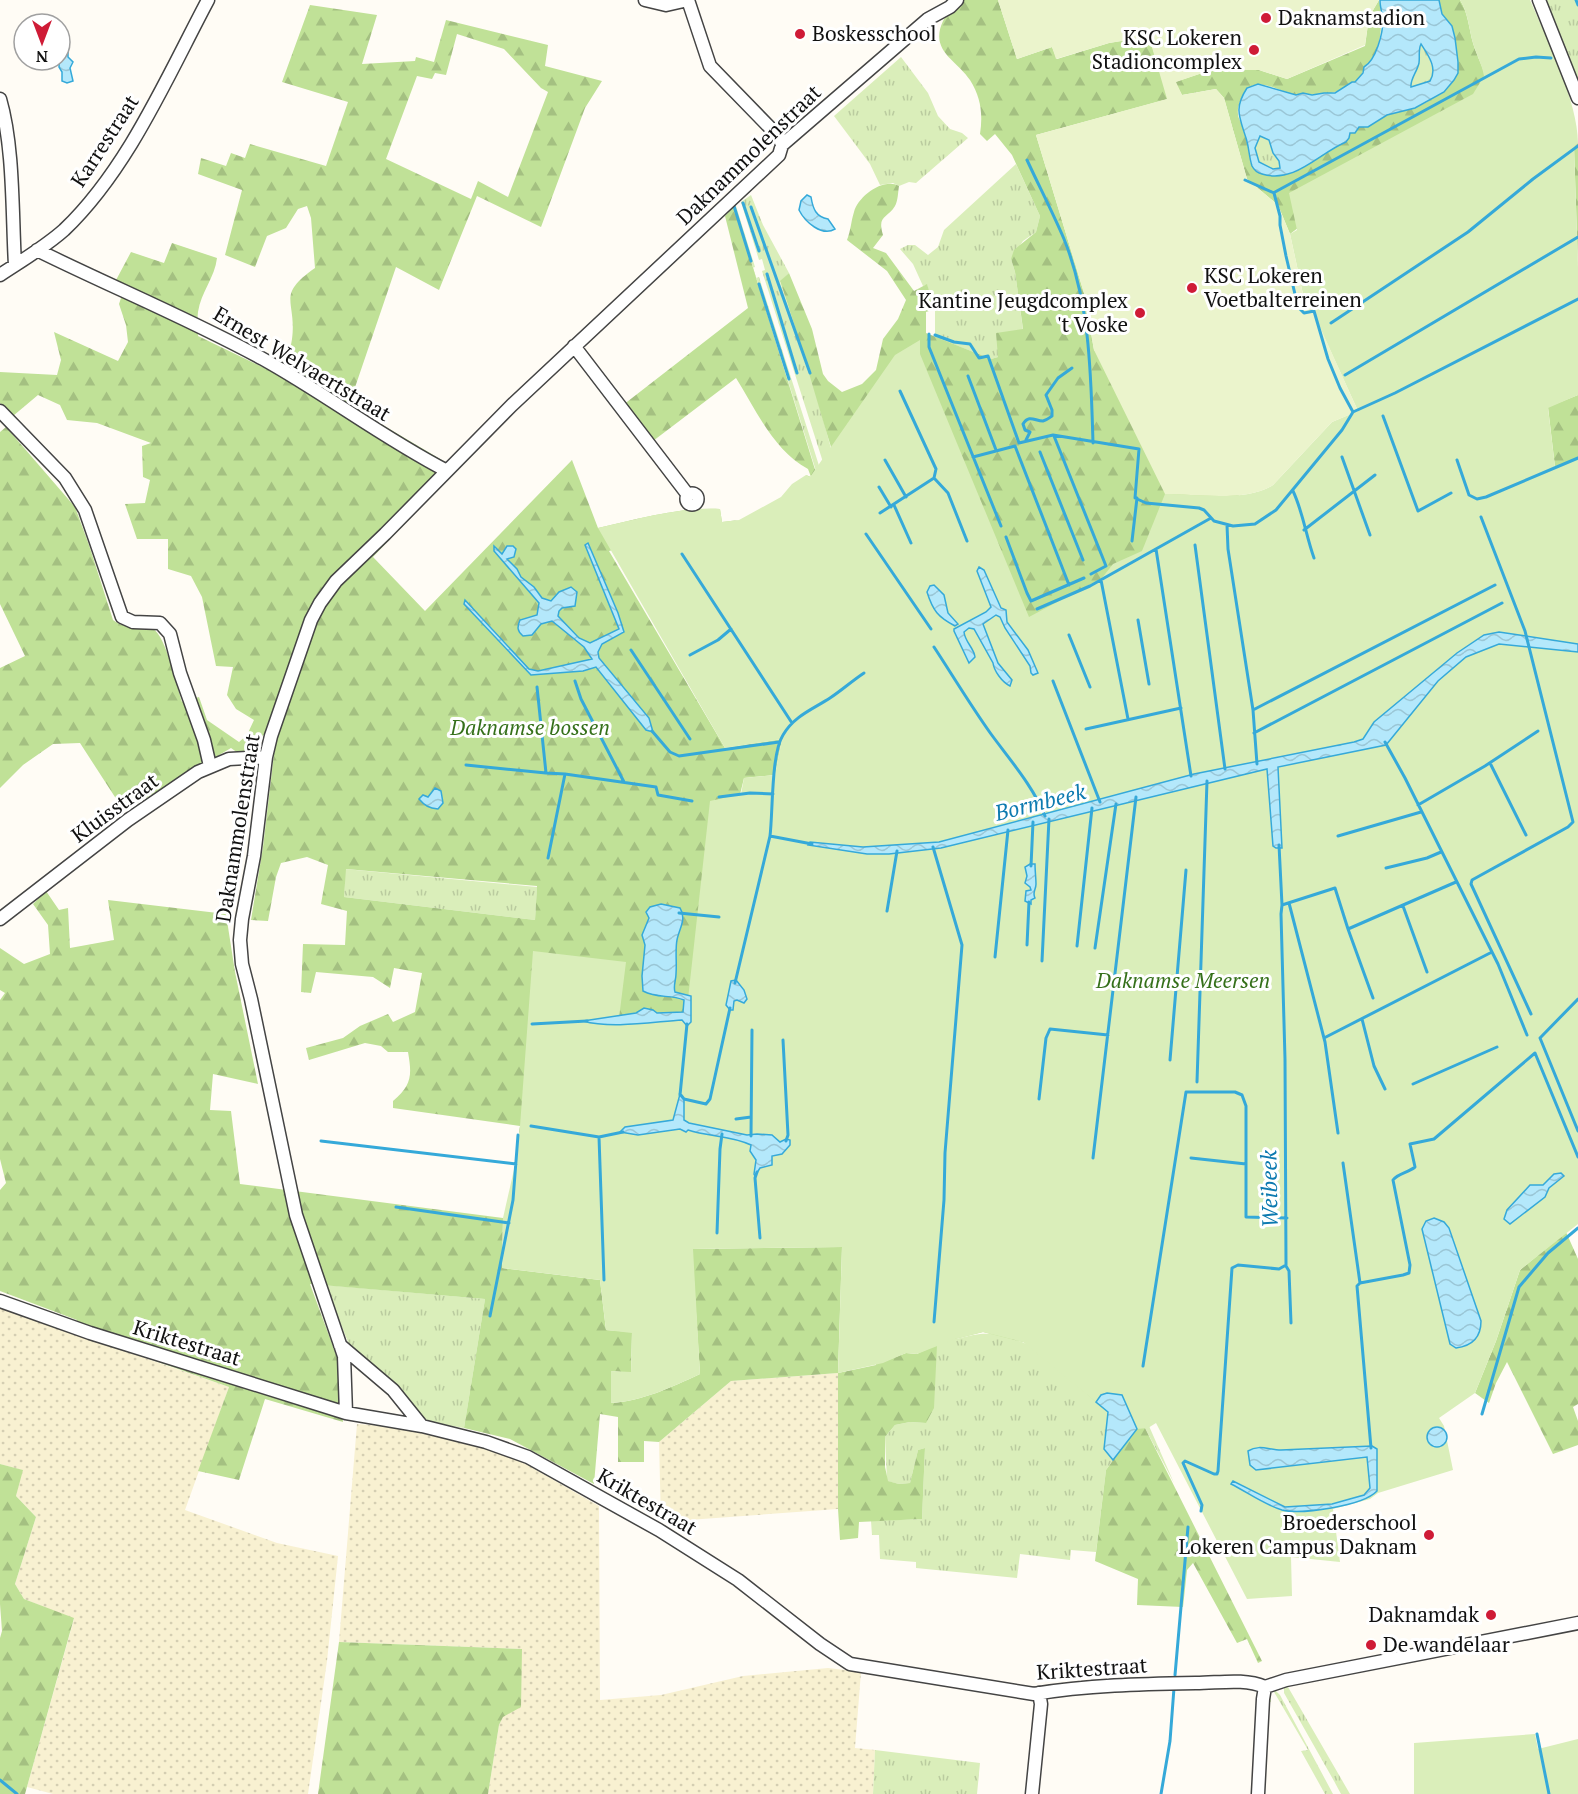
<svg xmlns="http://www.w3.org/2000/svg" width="1578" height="1794" viewBox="0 0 1578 1794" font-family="'PT Serif',serif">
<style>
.farmland{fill:url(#farmland-dots)}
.grass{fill:url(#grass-tufts)}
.forest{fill:url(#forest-firs);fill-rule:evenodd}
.park{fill:#daeeba}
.pitch{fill:#ebf4cc}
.water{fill:url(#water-waves);stroke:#35a9d9;stroke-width:1.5;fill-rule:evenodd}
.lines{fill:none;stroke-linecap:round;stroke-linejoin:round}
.stream{stroke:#35a9d9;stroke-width:3}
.minor-casing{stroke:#444;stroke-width:15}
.minor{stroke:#fff;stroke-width:12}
.poi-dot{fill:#cf1b36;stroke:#fff;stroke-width:2}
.labels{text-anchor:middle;stroke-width:6;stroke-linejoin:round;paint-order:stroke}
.poi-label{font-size:21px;fill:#111;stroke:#fff;text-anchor:start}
.street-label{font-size:21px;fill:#111;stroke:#fff}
.park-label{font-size:21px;font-style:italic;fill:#35701a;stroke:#fff}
.water-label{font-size:22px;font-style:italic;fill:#0d7ab0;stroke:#fff}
</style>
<defs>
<pattern id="farmland-dots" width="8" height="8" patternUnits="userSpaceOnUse" patternTransform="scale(1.5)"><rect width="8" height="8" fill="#f8f1d1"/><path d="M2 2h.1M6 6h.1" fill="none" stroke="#d4ceb2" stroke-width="1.8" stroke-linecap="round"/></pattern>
<pattern id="grass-tufts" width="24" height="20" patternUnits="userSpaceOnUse" patternTransform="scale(1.5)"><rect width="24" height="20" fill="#daeeba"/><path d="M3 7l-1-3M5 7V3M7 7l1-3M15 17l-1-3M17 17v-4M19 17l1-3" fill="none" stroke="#bacb9f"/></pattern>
<pattern id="forest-firs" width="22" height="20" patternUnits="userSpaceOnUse" patternTransform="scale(1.5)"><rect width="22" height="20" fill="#c0e197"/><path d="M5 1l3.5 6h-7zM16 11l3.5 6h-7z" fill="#a4c081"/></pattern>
<pattern id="water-waves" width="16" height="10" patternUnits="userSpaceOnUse" patternTransform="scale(1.5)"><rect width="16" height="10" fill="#b4e8fb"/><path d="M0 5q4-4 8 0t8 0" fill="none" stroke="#9ac6d6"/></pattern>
</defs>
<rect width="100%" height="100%" fill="#fffcf5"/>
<path class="farmland" d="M0,1308L229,1387L185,1510L277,1543L338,1556L327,1661L308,1794H53L27,1787L74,1619L24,1599L15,1584L36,1517L16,1496L22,1470L0,1464Z
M838,1373V1509L661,1522L659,1442L731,1381Z
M357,1424L396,1427L484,1447L524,1463L599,1506L600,1700L661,1695L743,1676L828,1668L861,1672L855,1748L875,1750L873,1794H488L499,1725L503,1717L522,1649L339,1642Z"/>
<path class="grass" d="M1544,0H1578V85Z
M1420,44L1427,52L1434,72L1430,81L1411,87C1410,81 1412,79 1415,73C1420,63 1418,54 1420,44Z
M901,57L928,93L938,116L950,129L962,133L968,138L916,183L909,182L899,186L893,183L880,185L870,164L834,116Z
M1260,136L1269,140L1273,153L1279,161L1280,168L1273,169L1259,162L1255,148Z
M1016,164L1040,216L1036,232L1023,241L1011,259L1015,272L1023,330L998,357L991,359L935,337V309L927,285L923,286L913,264L900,249L908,245H915L928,255L938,247L944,230Z
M751,195L763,225L789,273L780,282C820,394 847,509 875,625L762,271L765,270L762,259L759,260L741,202Z
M734,206H736L755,267L752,268L756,278L759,277L822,475L833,526Z
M345,869L537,887L535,920L344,897Z
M897,1161L956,1339C987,1331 992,1332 1022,1342L1135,1394L1174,1483L1145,1428L1108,1412L1104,1449L1113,1460L1106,1470L1096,1552L1071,1550L1070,1560L1020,1554L1017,1578L916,1568V1562L880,1559L879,1535H872L871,1521L922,1519L925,1448L918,1450L910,1483L899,1484L887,1481L885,1437L895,1425L910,1422L926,1423Z
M325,1285L485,1299L464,1428L429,1422L352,1352Z
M1288,1687L1350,1794H1341L1334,1781L1284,1693V1688Z
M1274,1689L1280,1695L1333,1794H1325L1301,1751L1308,1750L1274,1692H1271V1702H1268V1692Z
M875,1750L980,1763L977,1794H873Z"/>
<path class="forest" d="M962,0H998L1017,59L1052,47L1057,59L1109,43L1149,36L1168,99L1036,135L1084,293L1094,350L1239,495L1165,781L831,447C814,392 799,336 780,281L789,273L812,329L823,374L828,381L842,392L862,384L876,370L883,339L898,319L906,300L887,271L847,240C851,230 851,221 854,212C858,196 884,177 899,186C898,192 898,201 895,206C887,219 877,215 883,235L873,248L886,253L914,291L927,284L935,309L926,312V333L991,359L998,357L996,333L1023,329L1015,272L1011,259L1014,250L1036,232L1040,216L1012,155L995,134L987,141L980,134C983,115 981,97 970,80C957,60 929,51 943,21C947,13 956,6 962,0Z
M1379,0C1383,16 1383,56 1365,66C1359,90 1328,96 1309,94C1304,94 1299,95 1295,95C1279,92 1256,74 1244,93C1241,99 1237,107 1238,114C1238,119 1242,123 1243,127C1246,139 1250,152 1251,164L1289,174L1346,141L1350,132H1355L1359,127L1375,123L1387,115L1415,108L1427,102L1448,88L1458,73L1455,38L1452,26L1442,14L1439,0H1460C1468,12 1469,29 1473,43C1476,54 1482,64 1485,76L1505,71L1290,234L1278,205L1247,179L1224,98L1216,89L1182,95L1175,82L1211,70H1259L1287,79L1365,46L1369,17Z
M310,5L377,15L362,64L415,61L416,57L434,62L446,20L548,45L545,66L602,81L585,108L541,227L477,196L439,290L396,267L349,405L457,469L373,557L425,611L572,460L598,528C638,519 679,507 720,509L722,522L739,520L609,551L725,748L782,739L775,775L744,778L686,1017L537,1123L519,1133L520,1126L393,1108V1101C412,1085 412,1075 408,1052H388L381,1046L365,1043L309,1060L306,1048L343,1038L360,1026L388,1014L393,1022L415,1012L422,973L394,968L390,988L373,977L316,972L311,993L301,992L303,944L345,945L347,911L321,904L328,865L307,857L281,863L276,877L268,921L251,920L263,847L276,737L263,735L256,747L238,753L231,748L124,811L80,743L53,744L23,765L0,788V668L25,656L0,604V432L6,427L75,507L89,545L113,620C127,631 140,623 153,629C166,636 177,687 182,702L199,697L207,720L239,742L247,735L254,720L236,709L227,695L233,667L216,666L202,597L191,576L168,569V539H137L125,504L145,503L150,480L143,477L142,446L151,443L97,423L67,420L60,405L38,395L13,416L0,403V372L57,375L61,360L54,332L118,361L128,342L126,325L119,304L125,286L115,282L131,252L164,263L172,243L217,258C215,277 201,292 198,312C197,319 198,328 198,336L277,374C282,363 291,350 292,339C297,300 275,296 315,268L311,218L307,206L298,209L286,228L267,236L255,267L225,255L242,190L198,174L201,158L226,166L231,153L245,158L250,144L326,166L348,102L282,82ZM457,34L504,49L541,88L548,92L508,197L478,181L471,199L386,159L417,76L432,79L435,73L446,75ZM346,869L537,886L535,920L344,897Z
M1578,143V267L1574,146Z
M734,206L864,629L963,941L1014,1095L1094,1310L1070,1311L1032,1304L1021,1308L1022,1319L1026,1331L1023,1342L983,1332L955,1339L986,1034L977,994L973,995L969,971L962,967L946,1158L950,1206L940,1212L933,1204L935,1165L897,1161L883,1362L906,1353L917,1354L937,1345L934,1408L926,1423L910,1422L895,1425L885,1437V1467L888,1481L899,1484L910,1483L918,1450L925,1448L922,1519L859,1522L858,1538L840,1540L838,1509V1373L731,1381L659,1442L644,1441V1462H618V1417L600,1414L594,1484L510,1439L464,1428L485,1299L310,1284L338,1360L343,1422L265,1399L239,1480L198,1471L229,1387L70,1331L77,1320L0,1291V1190L6,1183L0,1159V1000L5,993L0,990V948L24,964L50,954L48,925L33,904L46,891L59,910L68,908L70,948L114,940L108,900L226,914L235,972L258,1084L213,1074L210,1110L231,1111L240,1184L503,1218L502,1268L600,1280L606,1330L632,1332L631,1373L611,1371V1403C643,1401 672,1387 700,1374L692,1249L842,1247L838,1373L876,1365L880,1153L890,1013L915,856L923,859L918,911L902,1006L948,1009L953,924L931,846H929L890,716L796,598L837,563L806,475L811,477L808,469C774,451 756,410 736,378L653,441L623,405L748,308L725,216ZM900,1019L947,1020L934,1148L892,1146Z
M1578,395V459L1555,467L1548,407Z
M1566,1232L1578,1259V1404L1573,1407L1578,1421V1445L1553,1454L1507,1362L1496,1383L1489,1403L1475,1393L1496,1341L1520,1270Z
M1078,1375L1131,1396L1145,1428L1262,1661L1258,1663L1247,1639L1237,1643L1193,1563L1187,1570L1183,1607L1137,1605L1138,1579L1095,1561L1106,1470L1136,1428L1101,1395L1096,1402L1070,1379Z
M0,1464L23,1470L16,1496L36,1517L15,1584L24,1599L74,1618L25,1794H0V1638L2,1631L0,1604Z
M339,1642L522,1649L521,1707L503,1717L499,1725L488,1794H318Z"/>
<path class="park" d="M1460,0H1530C1547,39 1578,102 1578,143L1574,147L1578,267V395L1548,408L1555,467L1578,459V1224L1520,1270L1496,1341L1475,1393L1439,1418L1444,1426L1453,1470L1378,1493L1370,1499L1333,1509L1340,1562L1291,1557L1292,1596L1247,1599L1156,1423L1148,1428L1137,1429L1122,1395C1109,1393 1104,1390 1096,1402L1023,1342L983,1332L955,1339L917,1354L906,1353L883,1363L838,1373L842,1247L693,1249L700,1374C672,1387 643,1401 611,1403V1371L631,1372L632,1333L606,1330L600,1280L502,1268L503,1218L515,1165L520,1126L533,951L626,962L619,1018L686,1017L710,801L741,794L744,778L775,775L782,739L725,748L598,528C638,519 679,507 720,509L722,522L739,520L781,497L792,484L806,475L810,477L895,355L920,340V354L1029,617L1102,578L1113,564L1142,551L1165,494C1197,494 1247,502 1273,485L1332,422L1358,411L1311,308H1306L1290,234L1297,230L1289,193L1473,94L1484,76C1482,64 1476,54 1473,43C1469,29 1468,12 1460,0Z
M1535,1734L1538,1749L1578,1739V1794H1414V1743Z"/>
<path class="pitch" d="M998,0H1379L1369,17L1365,45L1287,79L1259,70H1211L1176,82L1182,95L1216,89L1224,98L1247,179L1278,205L1290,234L1306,308L1311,307L1358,411L1332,422L1273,485C1247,502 1197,494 1165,494L1094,350L1084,293L1036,135L1167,99L1149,37L1109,43L1056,59L1052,47L1017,59Z"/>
<path class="water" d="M1380,0H1439L1442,14L1452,26L1455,38L1458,62V73L1454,80L1444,92L1415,108L1387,115L1368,127H1359L1355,133H1350L1349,138L1346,142C1319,153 1295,184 1262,174C1258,173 1254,170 1252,166C1249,157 1249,147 1246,138C1239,116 1234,108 1247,88L1258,84L1296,95L1303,93L1312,95L1324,93H1335L1352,82H1355L1363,73L1364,67C1376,60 1383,34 1383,19C1382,13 1380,7 1380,0ZM1421,44C1428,55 1438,68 1430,81L1411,87C1410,79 1417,72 1419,63C1420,56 1418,50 1421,44ZM1260,136L1269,140L1273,153L1279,161L1280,168L1273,169L1259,162L1255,148Z
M65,47L68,49V57L73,62L70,68L73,81L67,83L62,81V72L59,67L60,50Z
M807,195L811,197C813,209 816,217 828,219L835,229C822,237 805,222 799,210L801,201Z
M588,543L618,613L624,632L602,644L598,652L599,658L649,718L653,732L646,730L596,667L583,671L531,675L464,604L465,600L529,669L538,671L592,659L584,647L552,621L541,624L532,635L523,636C517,631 517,627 520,620L537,615L539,603L494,551V546L502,554L507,546H513L516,549L514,557L507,559L517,569L521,577L534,587L542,598L551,601L559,592L571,587L577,592L575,606L562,608L559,611L558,616L579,638L590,643L619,629L585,545Z
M979,567L984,570L1001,608L1006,610L1007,622L1028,650L1038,673L1033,675L1031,673L1030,666L1005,628L1000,617L996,615L983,624L998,663L1012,680L1010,686C1002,682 994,671 993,663L974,629L969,628L964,632C965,642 974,648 975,657L969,663L954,631V629L986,612L991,607L977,571Z
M934,585L944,595L948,613L958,624L955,626C938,617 933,611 927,592L930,586Z
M1499,632L1578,644V652L1499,644L1466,657L1438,681L1386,745L1278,767L1282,848H1276L1273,846L1267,769L941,848L889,854H867L808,845L810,842L863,847L939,842L1194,774L1354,742L1363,739L1374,722L1457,653L1484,635Z
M435,788L441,791L443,803L438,809C429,808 425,806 419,799L423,795L428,797Z
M1030,864H1035C1035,871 1036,878 1036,884C1036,890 1032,892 1035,898L1031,900V904L1025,901L1026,891L1031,890L1030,887L1025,883L1027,876L1025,867Z
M661,904L680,908C687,919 679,929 677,940C675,950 677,963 676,974C676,980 673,986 675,992L691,996V1022L687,1026L682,1020C652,1022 611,1029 583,1021L636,1013L644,1008L653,1010L657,1013L683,1012L684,1000C669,994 658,999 643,991L642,976L645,945L642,935L649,918L646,912L650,907Z
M736,980L744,990L747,999L744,1003L737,1000L734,1001L733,1010H730L726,1005L731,981Z
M680,1094L684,1099V1120L689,1123L747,1135L757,1134L772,1135L780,1142L786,1139L790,1140V1145L782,1154L772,1156V1165L760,1168L755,1176L754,1174L756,1160L750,1151L751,1145C730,1135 709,1137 688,1130L686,1132L680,1129L638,1135L620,1132L625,1127L673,1120Z
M1561,1173L1564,1176L1549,1188L1545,1197L1510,1224L1504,1219L1507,1210L1530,1185H1543L1554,1174Z
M1434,1218L1444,1222L1449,1228L1481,1321C1481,1338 1472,1346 1456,1348L1450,1344L1422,1229L1426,1221Z
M1107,1393L1122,1395L1137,1429L1113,1460L1104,1449L1108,1412L1096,1402L1101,1395Z
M1427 1437a10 10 0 1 1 20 0a10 10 0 1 1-20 0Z
M1372,1446L1377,1449V1491C1363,1506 1301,1515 1282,1510C1265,1505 1247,1492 1231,1484L1233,1481L1285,1507L1332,1504L1364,1495L1370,1488L1367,1457L1256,1470L1250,1465L1248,1451C1259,1444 1269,1450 1281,1450Z"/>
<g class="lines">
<path class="stream" d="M1576,0L1578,5
M1027,160C1039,186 1053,213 1064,239C1090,303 1091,375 1093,443
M1275,192L1519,59L1536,57L1551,58
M743,203L759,251
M734,206L751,261
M751,207L810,373
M767,274L797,373
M759,284L789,379
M1331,323L1468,232L1533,179L1578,146
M929,334V347L1001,526
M935,335L954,342L970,344L979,358L988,356L1019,443L1053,435L1139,449L1135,498L1146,503L1199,508L1204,510L1214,521L1233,526L1255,524L1276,510L1342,430L1353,412L1340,388L1328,359L1314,311L1304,313L1298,307L1286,256L1280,225V216L1274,193L1245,180
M1345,375L1578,237
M968,376L996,450
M1353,412L1395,393L1578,299
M1383,416L1418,511L1451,493
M1054,436L1106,566L1091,574
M1026,440L1030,432L1025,430L1023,424C1029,414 1035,421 1043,421C1047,420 1049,418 1052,416V410L1046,395L1058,378L1072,368
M1040,452L1083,560
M973,457L1015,446L1069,585
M1342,457L1370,535
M885,460L906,497
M1457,460L1469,495L1477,499L1486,497L1578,458
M934,478L948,493L967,541
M879,487L891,507
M1293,491C1303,512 1306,536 1314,558
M894,505L911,543
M880,513L934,478L936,469L900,391
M1481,517L1525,631L1573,822L1568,827L1472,880L1471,884L1531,1014
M1227,525L1228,549L1253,710L1257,764
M1304,530L1375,475
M866,534L931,629
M1006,537L1027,593L1031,601L1084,578
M1132,541L1137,498
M1195,545L1225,769
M1156,549L1191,776
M682,554L792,723
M1101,580L1128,719
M1037,609L1090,586L1211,518
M1138,620L1149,684
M1069,635L1090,687
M934,647C953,676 971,706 991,734C1010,760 1033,786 1045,816
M631,650L690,739
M690,655L718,640L731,629
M575,681L581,699L624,782
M1053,681L1100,802
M1253,710L1495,585
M1086,729L1181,708
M652,731L670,752L679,756L779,742
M1254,733L1502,603
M1385,742L1405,778L1498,964L1527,1035
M1490,763L1526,835
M466,765L546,773L537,687
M546,773L565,774L548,858
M565,774L656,787L658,795L692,801
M719,797L750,793L773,794
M1418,805L1485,766L1538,731
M770,836C773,812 771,754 783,735C794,716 813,709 830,698C842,690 852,681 864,673
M1338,836L1421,812
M933,847L962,945L945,1153L944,1200L934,1322
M1031,866L1033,822
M1386,868L1427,858L1441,852
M1289,903L1325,1042L1338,1133
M1282,905L1335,888L1348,929L1456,882
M1403,906L1427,972
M887,911L897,851
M679,913L719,917
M1348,929L1373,998
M1027,945L1029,902
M1077,946L1092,808
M1095,948L1116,804
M995,957L1008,830
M1042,961L1049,819
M735,983L770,836L812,844
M1578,999L1540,1038L1578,1131
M1362,1019L1374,1066L1385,1089
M532,1024L587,1021
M1324,1038L1492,952
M783,1040L788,1135L786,1141
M1170,1060L1186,870
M1197,1082L1207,781
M1413,1084L1497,1047
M680,1094L684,1099L706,1104L710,1099L730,1008
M680,1095L687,1024
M1039,1099L1046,1038L1050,1029L1108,1035
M736,1119L751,1117
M531,1126L599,1137L623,1132
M751,1136L752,1030
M599,1137L604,1280
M321,1141L516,1164
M1093,1158L1136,797
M1191,1158L1246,1164
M1343,1163L1360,1283
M757,1172L755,1178L760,1238
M396,1207L509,1223
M717,1233L720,1149L722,1134
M1286,1266L1289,1271L1291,1323
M490,1316L513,1200L518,1135
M1143,1366L1186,1092H1235L1242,1095L1246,1106V1217L1287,1218
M1482,1414L1519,1287L1548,1253L1578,1228
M1371,1448L1357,1286L1360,1283L1403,1275L1409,1273L1410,1265L1393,1180C1398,1173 1408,1173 1415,1167L1410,1144L1434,1139L1535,1053L1578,1157
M1201,1511L1202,1505L1183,1463L1185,1461L1214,1474H1217L1218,1471L1232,1268L1238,1265L1279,1269L1286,1265L1285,1059L1281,914L1282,905L1279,845
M1175,1675L1188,1527
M1537,1734L1549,1794
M0,1780L17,1794
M1161,1794L1170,1741L1174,1688"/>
<g class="minor-casing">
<path id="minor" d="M645,0L666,5L688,0
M688,0L710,66L779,137L782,145
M1539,0L1578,98
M0,99C14,147 12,214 15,265
M37,250C112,287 190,319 263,359C326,394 383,438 447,471
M0,275C21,261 45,247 64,230C128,169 167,77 208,0
M574,346L688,495
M0,411L65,478L85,510L122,617L133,622L160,623L170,634L180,673L204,740L210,766
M686.5 499a5.5 5.5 0 1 1 11 0a5.5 5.5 0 1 1-11 0Z
M0,919L128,820L198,772L229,759L266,757
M0,1301L90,1333L346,1413L422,1426L486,1442L528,1457L659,1530L738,1580L820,1644L850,1664L1034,1694C1087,1685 1142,1684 1196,1683C1219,1683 1244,1678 1265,1687
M340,1345L393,1390L422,1426
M346,1413L344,1356L296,1215L251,999L242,964L240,940L242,919L254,856L266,757L271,736L311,620L320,603L336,581L385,534L512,405L779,155L782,145L928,19L950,7L957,0
M1265,1687L1286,1680L1578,1623
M1032,1794L1041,1704L1039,1693
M1258,1794L1263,1699L1265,1687"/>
</g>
<use href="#minor" class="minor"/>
</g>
<g class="poi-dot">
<circle cx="1266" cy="18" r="6"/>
<circle cx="800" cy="34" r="6"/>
<circle cx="1254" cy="50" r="6"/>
<circle cx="1192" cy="288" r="6"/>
<circle cx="1140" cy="313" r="6"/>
<circle cx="1429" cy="1535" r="6"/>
<circle cx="1491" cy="1615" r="6"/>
<circle cx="1371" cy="1645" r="6"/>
</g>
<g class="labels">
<g class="poi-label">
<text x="1278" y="25">Daknamstadion</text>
<text x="812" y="41">Boskesschool</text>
<text x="1242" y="45" text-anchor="end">KSC Lokeren<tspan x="1242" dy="24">Stadioncomplex</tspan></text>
<text x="1204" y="283">KSC Lokeren<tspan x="1204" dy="24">Voetbalterreinen</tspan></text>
<text x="1128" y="308" text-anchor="end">Kantine Jeugdcomplex<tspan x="1128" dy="24">'t Voske</tspan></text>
<text x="1417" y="1530" text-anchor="end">Broederschool<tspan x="1417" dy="24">Lokeren Campus Daknam</tspan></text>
<text x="1479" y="1622" text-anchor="end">Daknamdak</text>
<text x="1383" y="1652">De wandelaar</text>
</g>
<g class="street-label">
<text transform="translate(105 141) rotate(-57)" y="7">Karrestraat</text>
<text transform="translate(749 155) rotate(-44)" y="7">Daknammolenstraat</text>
<text transform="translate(302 364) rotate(31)" y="7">Ernest Welvaertstraat</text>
<text transform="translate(115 808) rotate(-36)" y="7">Kluisstraat</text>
<text transform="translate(238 828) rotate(-81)" y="7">Daknammolenstraat</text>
<text transform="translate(187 1343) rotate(17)" y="7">Kriktestraat</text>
<text transform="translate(647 1502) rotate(30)" y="7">Kriktestraat</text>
<text transform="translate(1092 1669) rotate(-4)" y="7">Kriktestraat</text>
</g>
<g class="park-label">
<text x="530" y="735">Daknamse bossen</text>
<text x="1183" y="988">Daknamse Meersen</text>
</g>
<g class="water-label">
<text transform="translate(1040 802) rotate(-14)" y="8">Bormbeek</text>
<text transform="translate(1269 1189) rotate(-91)" y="8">Weibeek</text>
</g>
</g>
<g transform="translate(42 42) rotate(180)"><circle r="28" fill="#ffffff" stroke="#a0a0a0" stroke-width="1.5"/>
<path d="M0-4.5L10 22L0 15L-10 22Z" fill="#cf1b36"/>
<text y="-9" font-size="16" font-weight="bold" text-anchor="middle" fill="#111111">N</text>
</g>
</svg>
